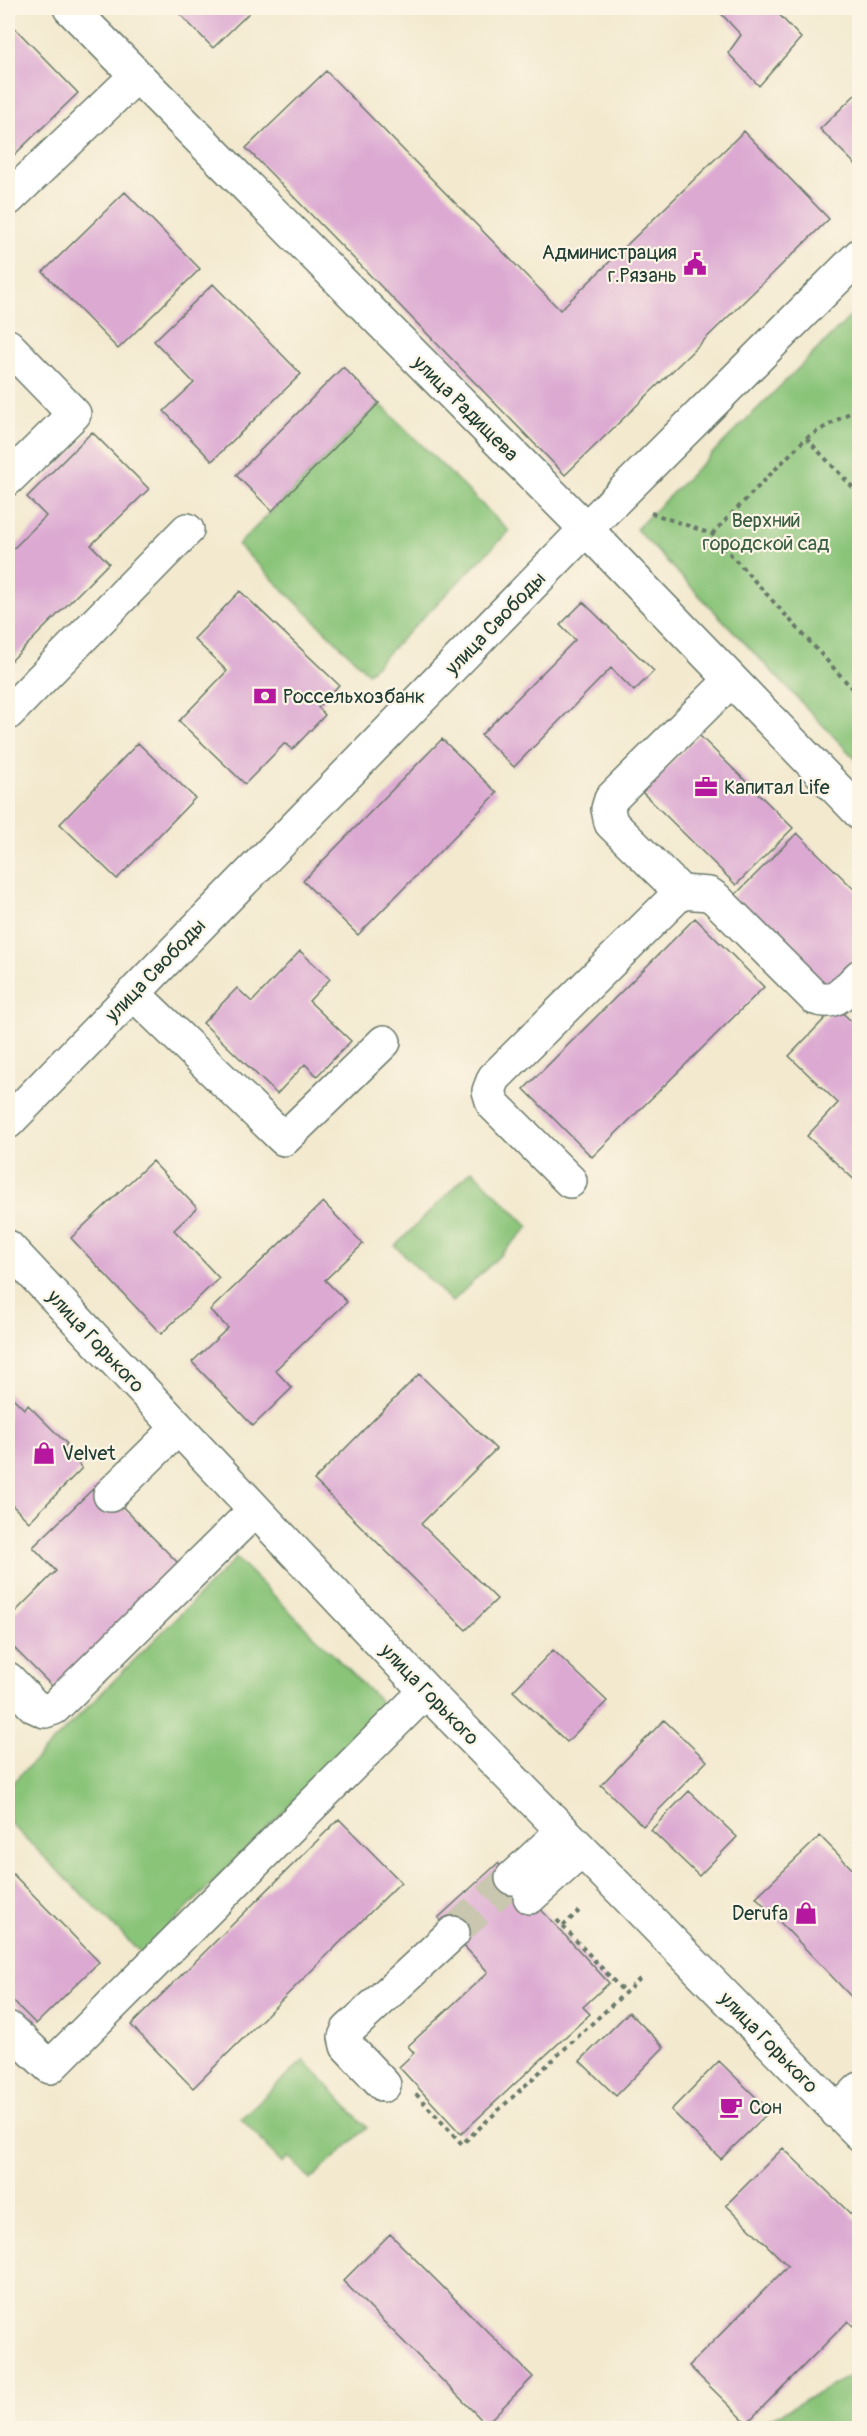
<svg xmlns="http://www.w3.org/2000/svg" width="867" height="2436" viewBox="0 0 867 2436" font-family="Pangolin,sans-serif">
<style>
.green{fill:#8ac479;stroke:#548056;stroke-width:1.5}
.building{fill:#dca9d2}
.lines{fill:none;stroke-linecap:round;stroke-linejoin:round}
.minor-tunnel{stroke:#c9c7b0;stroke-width:33;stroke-dasharray:33 16;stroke-linecap:butt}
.minor-casing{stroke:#69796a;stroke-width:36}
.path{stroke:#69796a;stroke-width:4;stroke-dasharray:4.5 4.5;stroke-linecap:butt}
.minor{stroke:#fff;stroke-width:33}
.labels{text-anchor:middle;stroke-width:4.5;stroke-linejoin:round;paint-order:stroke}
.poi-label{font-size:20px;fill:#1f3d34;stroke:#fcf5e5;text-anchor:start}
.street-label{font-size:20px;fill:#1f3d34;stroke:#fcf5e5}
.park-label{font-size:20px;fill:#3a5f45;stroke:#fcf5e5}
</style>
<rect width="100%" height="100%" fill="#fcf5e5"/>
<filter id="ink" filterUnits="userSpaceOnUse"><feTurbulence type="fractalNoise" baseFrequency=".0167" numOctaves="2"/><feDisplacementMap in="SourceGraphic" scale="12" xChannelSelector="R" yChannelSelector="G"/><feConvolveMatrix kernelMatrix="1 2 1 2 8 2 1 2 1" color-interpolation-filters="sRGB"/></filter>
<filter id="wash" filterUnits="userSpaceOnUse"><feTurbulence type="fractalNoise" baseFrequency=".008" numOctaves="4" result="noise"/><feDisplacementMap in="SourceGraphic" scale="24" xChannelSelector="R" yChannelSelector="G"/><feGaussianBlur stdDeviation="1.35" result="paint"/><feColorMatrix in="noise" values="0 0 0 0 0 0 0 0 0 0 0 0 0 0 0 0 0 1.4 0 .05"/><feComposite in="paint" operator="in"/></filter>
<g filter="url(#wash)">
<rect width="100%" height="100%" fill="#f3e9cf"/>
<path class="green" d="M859,308V763L636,529Z
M379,403L509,531L368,673L238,545Z
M472,1170L529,1227L452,1302L395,1246Z
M236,1558L387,1708L142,1954L8,1821V1787Z
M304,2060L367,2128L310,2180L289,2157L282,2163L241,2118Z
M859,2371V2428H753Z"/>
<g id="blocks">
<path class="building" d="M174,8H254L213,48Z
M716,8H773L801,38L759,86L728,53L741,35Z
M8,21L78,93L8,161Z
M326,71L560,310L744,131L829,219L565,475L246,148Z
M860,90V169L820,129Z
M125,192L200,269L118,349L43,272Z
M213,284L301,374L212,461L164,411L194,383L154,341Z
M343,367L379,403L272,511L236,475Z
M92,432L149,489L91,545L109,563L8,664V554L46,516L27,497Z
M240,591L339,685L318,707L325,715L292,750L285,743L245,784L179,721L227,671L194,639Z
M583,602L654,671L634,691L611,668L514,767L481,735L575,640L560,625Z
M699,735L793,828L736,885L642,792Z
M442,739L497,793L358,935L303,881Z
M138,743L195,798L117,879L60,824Z
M797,833L860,895V955L824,990L732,898Z
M695,918L764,987L592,1157L524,1089Z
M300,951L330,979L309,1001L351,1041L317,1076L305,1064L277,1094L203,1023L237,988L252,1002Z
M836,1007L860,1029V1185L807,1136L838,1103L789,1056Z
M152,1161L197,1208L174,1230L219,1278L161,1334L71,1238Z
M323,1202L363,1244L325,1280L347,1302L275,1370L292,1388L253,1426L192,1362L228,1328L210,1310Z
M419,1374L496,1449L421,1524L497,1599L466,1630L314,1480Z
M8,1393L24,1409L28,1405L67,1444L63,1448L82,1468L29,1522L8,1501Z
M99,1483L182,1567L57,1691L8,1642V1619L56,1571L33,1547Z
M553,1650L607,1701L567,1742L513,1691Z
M664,1720L707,1761L643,1826L601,1785Z
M689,1791L737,1837L699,1876L651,1830Z
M339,1819L401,1882L193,2088L131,2025Z
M820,1836L860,1877V2006L756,1897Z
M498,1863L609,1983L583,2007L590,2014L461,2134L399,2067L414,2053L408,2046L488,1972L438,1918Z
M8,1869L99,1962L36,2024L8,1996Z
M629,2012L664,2047L616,2096L580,2061Z
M719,2061L770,2111L721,2159L671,2110Z
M783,2148L860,2223V2333L848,2321L747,2423L689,2366L788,2266L726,2205Z
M390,2234L533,2377L486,2424L343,2281Z"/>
</g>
</g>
<g filter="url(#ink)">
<use href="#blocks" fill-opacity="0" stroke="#69796a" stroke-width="1.5"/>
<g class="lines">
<path class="minor-tunnel" d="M453,1933L512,1878"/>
<g class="minor-casing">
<path id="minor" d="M70,8L586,529L860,813
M8,199L136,76
M8,346L74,414L8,479
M8,713L187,530
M681,892L709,894L716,899L815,998C837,1006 845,990 860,976
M133,993L284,1139L384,1042
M8,1122L586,529L860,255
M570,1181L493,1104L489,1091L494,1078L681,892L611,823L608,809L611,799L731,680
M8,1247L426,1691L860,2134
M110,1495L178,1428
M8,1679L34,1706L45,1711L54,1708L255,1510
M512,1878L563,1831
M530,1897L581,1851
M8,2028L50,2067L426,1691
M384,2085L347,2046L345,2037L348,2030L453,1933
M837,2112L860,2089"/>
</g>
<path class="path" d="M806,438L860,407
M651,513L712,534L860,697
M712,534L806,438L860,495
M557,1920L625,1993
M563,1926L579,1911
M416,2094L462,2144L641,1978"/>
<use href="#minor" class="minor"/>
</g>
</g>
<defs>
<g id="civic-bare" transform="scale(1.8)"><path d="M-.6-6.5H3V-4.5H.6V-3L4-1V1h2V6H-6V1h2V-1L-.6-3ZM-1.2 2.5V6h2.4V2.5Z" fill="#b5179e" stroke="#fcf5e5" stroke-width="2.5" paint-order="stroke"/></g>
<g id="bank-bare" transform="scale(1.8)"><path d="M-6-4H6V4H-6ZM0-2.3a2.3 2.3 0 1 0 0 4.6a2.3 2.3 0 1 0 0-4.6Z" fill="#b5179e" stroke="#fcf5e5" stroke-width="2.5" paint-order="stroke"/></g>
<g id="office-bare" transform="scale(1.8)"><path d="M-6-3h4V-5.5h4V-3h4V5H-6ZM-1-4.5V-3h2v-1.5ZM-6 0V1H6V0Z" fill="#b5179e" stroke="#fcf5e5" stroke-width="2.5" paint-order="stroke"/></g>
<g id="shop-bare" transform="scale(1.8)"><path d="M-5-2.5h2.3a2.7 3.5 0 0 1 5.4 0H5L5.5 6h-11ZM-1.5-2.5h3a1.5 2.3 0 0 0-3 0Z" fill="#b5179e" stroke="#fcf5e5" stroke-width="2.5" paint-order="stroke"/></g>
<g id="cafe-bare" transform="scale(1.8)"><path d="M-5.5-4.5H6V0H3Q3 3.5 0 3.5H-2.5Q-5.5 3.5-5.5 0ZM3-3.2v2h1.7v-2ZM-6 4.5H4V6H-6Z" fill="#b5179e" stroke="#fcf5e5" stroke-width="2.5" paint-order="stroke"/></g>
</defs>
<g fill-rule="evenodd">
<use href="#civic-bare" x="695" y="264"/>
<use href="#bank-bare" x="265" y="696"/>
<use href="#office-bare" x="706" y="787"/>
<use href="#shop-bare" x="44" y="1453"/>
<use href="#shop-bare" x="806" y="1913"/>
<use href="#cafe-bare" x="731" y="2107"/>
</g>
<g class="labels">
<g class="poi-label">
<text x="677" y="259" text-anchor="end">Администрация<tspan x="677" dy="23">г.Рязань</tspan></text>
<text x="283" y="703">Россельхозбанк</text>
<text x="724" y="794">Капитал Life</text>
<text x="62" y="1460">Velvet</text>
<text x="788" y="1920" text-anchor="end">Derufa</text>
<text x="749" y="2114">Сон</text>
</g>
<g class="street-label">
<text transform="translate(466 408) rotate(45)" y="7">улица Радищева</text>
<text transform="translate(495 623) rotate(-46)" y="7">улица Свободы</text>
<text transform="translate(155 970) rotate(-46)" y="7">улица Свободы</text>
<text transform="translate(96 1341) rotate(47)" y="7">улица Горького</text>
<text transform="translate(430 1694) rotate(46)" y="7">улица Горького</text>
<text transform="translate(769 2042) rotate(46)" y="7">улица Горького</text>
</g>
<g class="park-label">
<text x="766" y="527">Верхний<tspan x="766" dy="23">городской сад</tspan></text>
</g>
</g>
<rect width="867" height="2436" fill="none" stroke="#fcf5e5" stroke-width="30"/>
</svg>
